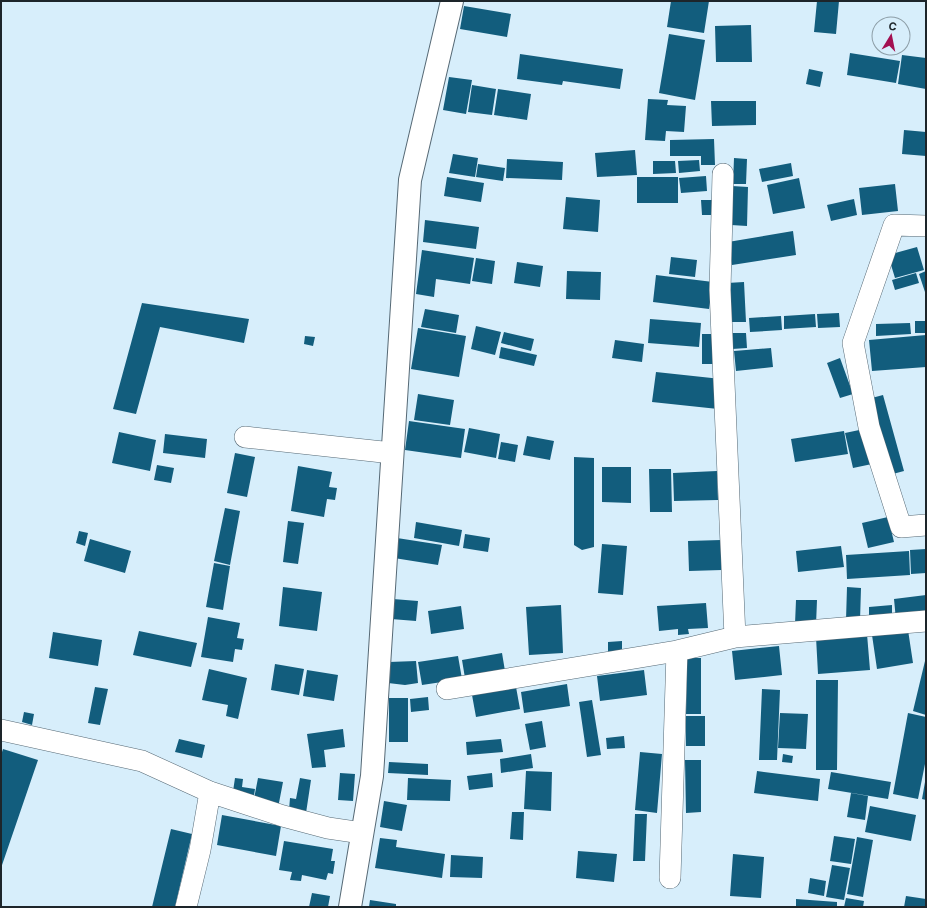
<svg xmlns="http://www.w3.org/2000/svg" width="927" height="908" viewBox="0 0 927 908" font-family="Inter,sans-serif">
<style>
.building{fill:#125d7d}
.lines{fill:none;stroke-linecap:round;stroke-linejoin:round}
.street-casing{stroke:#566975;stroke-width:22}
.secondary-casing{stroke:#566975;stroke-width:24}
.street{stroke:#fff;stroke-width:21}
.secondary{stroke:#fff;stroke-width:22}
</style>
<rect width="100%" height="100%" fill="#d7eefb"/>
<path class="building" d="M671,1H709L704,33L667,27Z
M817,1H839L836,34L814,32Z
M464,6L511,14L507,37L460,29Z
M751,25L752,62H716L715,26Z
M669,34L705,40L695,100L659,93Z
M850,53L900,61L896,83L847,75Z
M520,54L623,69L620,89L563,81L562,85L517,79Z
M902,55L926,58V89L898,84Z
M809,69L823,72L820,87L806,84Z
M449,77L472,80L466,114L443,110Z
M472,85L496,89L492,115L468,112Z
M498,89L531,94L527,120L494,115Z
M648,99L668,100L667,105L686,106L684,132L666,131L665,141L645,140Z
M711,101H756V125L712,126Z
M904,130L926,132V156L902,154Z
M714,139L715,165H701V156H670V140Z
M635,150L637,175L597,177L595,153Z
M453,154L478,158L475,177L449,173Z
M734,158L747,159L746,184H733Z
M507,159L563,162L562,180L506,178Z
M699,160L700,171L679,173L678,161Z
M653,161H675L676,173L653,174Z
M791,163L793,176L762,182L759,169Z
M478,164L505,168L503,181L476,177Z
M706,176L707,191L681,193L679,178Z
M447,177L484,183L481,202L444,196Z
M637,177H678V203H637Z
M799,178L805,208L773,214L767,185Z
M895,184L898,211L862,215L859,188Z
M732,186L748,187L747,226L731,225Z
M566,197L600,200L598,232L563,229Z
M854,199L857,215L831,221L827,205Z
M701,200H713L714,215H702Z
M425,220L479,227L476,249L423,242Z
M793,231L796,255L732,265L728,242Z
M917,247L924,270L895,278L888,255Z
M422,250L474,258L470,284L436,279L434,297L416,294Z
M671,257L697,260L695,277L669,274Z
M476,258L495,261L492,284L472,281Z
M517,262L543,266L540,287L514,283Z
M567,271L601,272L600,300L566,299Z
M926,271V295L919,274Z
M916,273L919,283L895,290L892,280Z
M656,275L713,282L709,309L653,302Z
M744,282L746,322H729L727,283Z
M142,303L249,319L244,343L160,327L136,414L113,409Z
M425,309L459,315L456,333L421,327Z
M839,313L840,327L818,328L817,314Z
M815,314L816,327L784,329V316Z
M781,316L782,330L750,332L749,318Z
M650,319L701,323L699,347L648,343Z
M915,321H926V333H915Z
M910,323L911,334L876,336V324Z
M476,326L501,332L495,355L471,349Z
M418,328L466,336L459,377L411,369Z
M504,332L534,339L531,351L501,343Z
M732,333H746L747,348L732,349Z
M702,334H719V364H702Z
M926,335V367L872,371L869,340Z
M305,336L315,337L313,346L304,344Z
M615,340L644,344L642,362L612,358Z
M501,347L537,355L534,366L499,358Z
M771,348L773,367L736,371L734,351Z
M840,358L853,394L840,398L827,363Z
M656,372L721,379L718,409L652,402Z
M418,394L454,400L450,425L414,420Z
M883,395L904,471L889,475L868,399Z
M409,421L465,429L461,458L405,450Z
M469,428L500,434L496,458L464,452Z
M864,429L872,464L853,468L845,433Z
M844,431L848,454L795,462L791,439Z
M119,432L156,440L150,471L112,463Z
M165,434L207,439L205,458L163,453Z
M527,436L554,441L550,460L523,455Z
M501,442L518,445L515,462L498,459Z
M235,453L255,457L247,497L227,493Z
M574,457L594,458V547L582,550L574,545Z
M157,465L174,468L171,483L154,480Z
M298,466L332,472L329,487L337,488L335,500L327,499L324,517L291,511Z
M602,467H631V503L602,502Z
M649,469H671L672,512H650Z
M717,471L718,500L674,501L673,473Z
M225,508L240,511L230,565L214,561Z
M888,517L894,542L868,548L862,523Z
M288,521L304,523L298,564L283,562Z
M416,522L462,530L459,546L414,538Z
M79,531L88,533L85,546L76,543Z
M465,534L490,538L488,552L463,548Z
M397,538L442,545L438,565L394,558Z
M90,539L131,551L125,573L84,561Z
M721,540L722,570L689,571L688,541Z
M602,544L627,546L623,595L598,593Z
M841,546L844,567L798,572L796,551Z
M926,549V573L911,574L910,550Z
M909,551L910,575L847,579L846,555Z
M214,563L230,566L223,610L206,607Z
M283,587L322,592L317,631L279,626Z
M847,587L861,588L860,621L846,620Z
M926,595V617L896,620L894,599Z
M393,599L418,601L416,621L391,619Z
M796,600H817L816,625L795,624Z
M706,603L708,628L688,629L689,634L678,635V629L659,631L657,606Z
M561,605L563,653L529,655L526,607Z
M892,605V615L869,616V607Z
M461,606L464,629L431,634L428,611Z
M208,617L240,623L237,638L244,639L242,650L235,649L233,662L201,657Z
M908,630L913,663L877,669L872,635Z
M139,631L197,643L191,667L133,655Z
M53,632L102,640L98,666L49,658Z
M867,634L870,670L818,674L816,637Z
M622,641V653L608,654V642Z
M779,646L782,675L735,680L732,651Z
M502,653L505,671L465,678L462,660Z
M458,656L462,679L422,685L418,662Z
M687,658H701V714H686Z
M416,661L418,683L405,685L388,683L389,662Z
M925,661H926V715L913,711Z
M275,664L304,669L299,695L271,690Z
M209,669L247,678L238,719L226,716L228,705L202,700Z
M307,670L338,675L334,701L303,696Z
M644,670L647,695L600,701L597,676Z
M816,680H838L837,770H816Z
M567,684L570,706L524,713L521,692Z
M95,687L108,689L100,725L88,723Z
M516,687L520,709L476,717L472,695Z
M762,689L780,690L777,760H759Z
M428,697L429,710L411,712L410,699Z
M389,698H408V742H389Z
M592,700L601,755L587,757L579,702Z
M24,712L34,714L32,725L22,722Z
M780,713L808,714L806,749L778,748Z
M908,713L926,717V759L918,799L893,794Z
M686,716H705V746H686Z
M542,721L546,747L530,750L525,724Z
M343,729L345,747L324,750L326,767L312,768L307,734Z
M624,736L625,748L607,749L606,738Z
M179,739L205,745L202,758L175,752Z
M501,739L503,752L467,755L466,742Z
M3,749L38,760L1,868V755Z
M640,752L662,754L657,813L635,810Z
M531,754L533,768L501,773L500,759Z
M783,754L793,756L792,763L782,762Z
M685,760H701V812L686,813Z
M389,762L428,764V775L388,773Z
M526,771L552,772L551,811L524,809Z
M757,771L820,779L818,801L754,793Z
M831,772L891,782L888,799L828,789Z
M340,773L355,774L353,801L338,800Z
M492,773L493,787L469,790L467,776Z
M235,778L243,779L242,787L255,789L253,802L232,798Z
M258,778L283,782L278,808L253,804Z
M300,778L311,780L306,813L289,810L290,798L296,799Z
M408,778L451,780L450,801L407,800Z
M925,782H926V800L922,799Z
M851,793L868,796L865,820L847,817Z
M384,801L407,805L402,831L380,827Z
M870,806L916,815L911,841L865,832Z
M512,812H524L523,840L510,839Z
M635,814H647L645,861H633Z
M222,815L281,826L276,856L217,845Z
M171,829L192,834L175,907H152Z
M834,836L855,839L851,864L830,861Z
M857,837L873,840L863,897L847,894Z
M380,838L397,840L396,847L445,854L442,878L375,868Z
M284,841L333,849L331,861H335L333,874L328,873L326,880L302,875L301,881L290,880L292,872L279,870Z
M578,851L617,854L614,882L576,878Z
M733,854L764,857L761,898L730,896Z
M451,855L483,857L482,878L450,877Z
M832,865L850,868L844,900L826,897Z
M810,878L826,881L824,896L808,893Z
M312,893L330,896L328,907H309Z
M906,896L926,899V907H904Z
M846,898L864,901L863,907H844Z
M796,899L837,902V907H796Z
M370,900L396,904V907H369Z"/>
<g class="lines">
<g class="street-casing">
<path id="street" d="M723,174L720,290L735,637
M926,226L894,225L853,343L869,427L901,527L926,525
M245,437L392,453
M447,689L677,651L735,637L926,621
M1,730L142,761L210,792L283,816L328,828L362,833
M670,878L677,651
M186,907L200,850L210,792"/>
</g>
<g class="secondary-casing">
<path id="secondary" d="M350,907L372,776L410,180L452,1"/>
</g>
<use href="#street" class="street"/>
<use href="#secondary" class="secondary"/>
</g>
<rect width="927" height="908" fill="none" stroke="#1d252a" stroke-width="4"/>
<g transform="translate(891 36) rotate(10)"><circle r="19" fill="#d7eefb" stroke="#8d9ea7"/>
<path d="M0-3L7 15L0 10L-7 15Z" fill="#a31051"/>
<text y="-6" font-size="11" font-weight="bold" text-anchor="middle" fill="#1d252a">С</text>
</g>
</svg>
